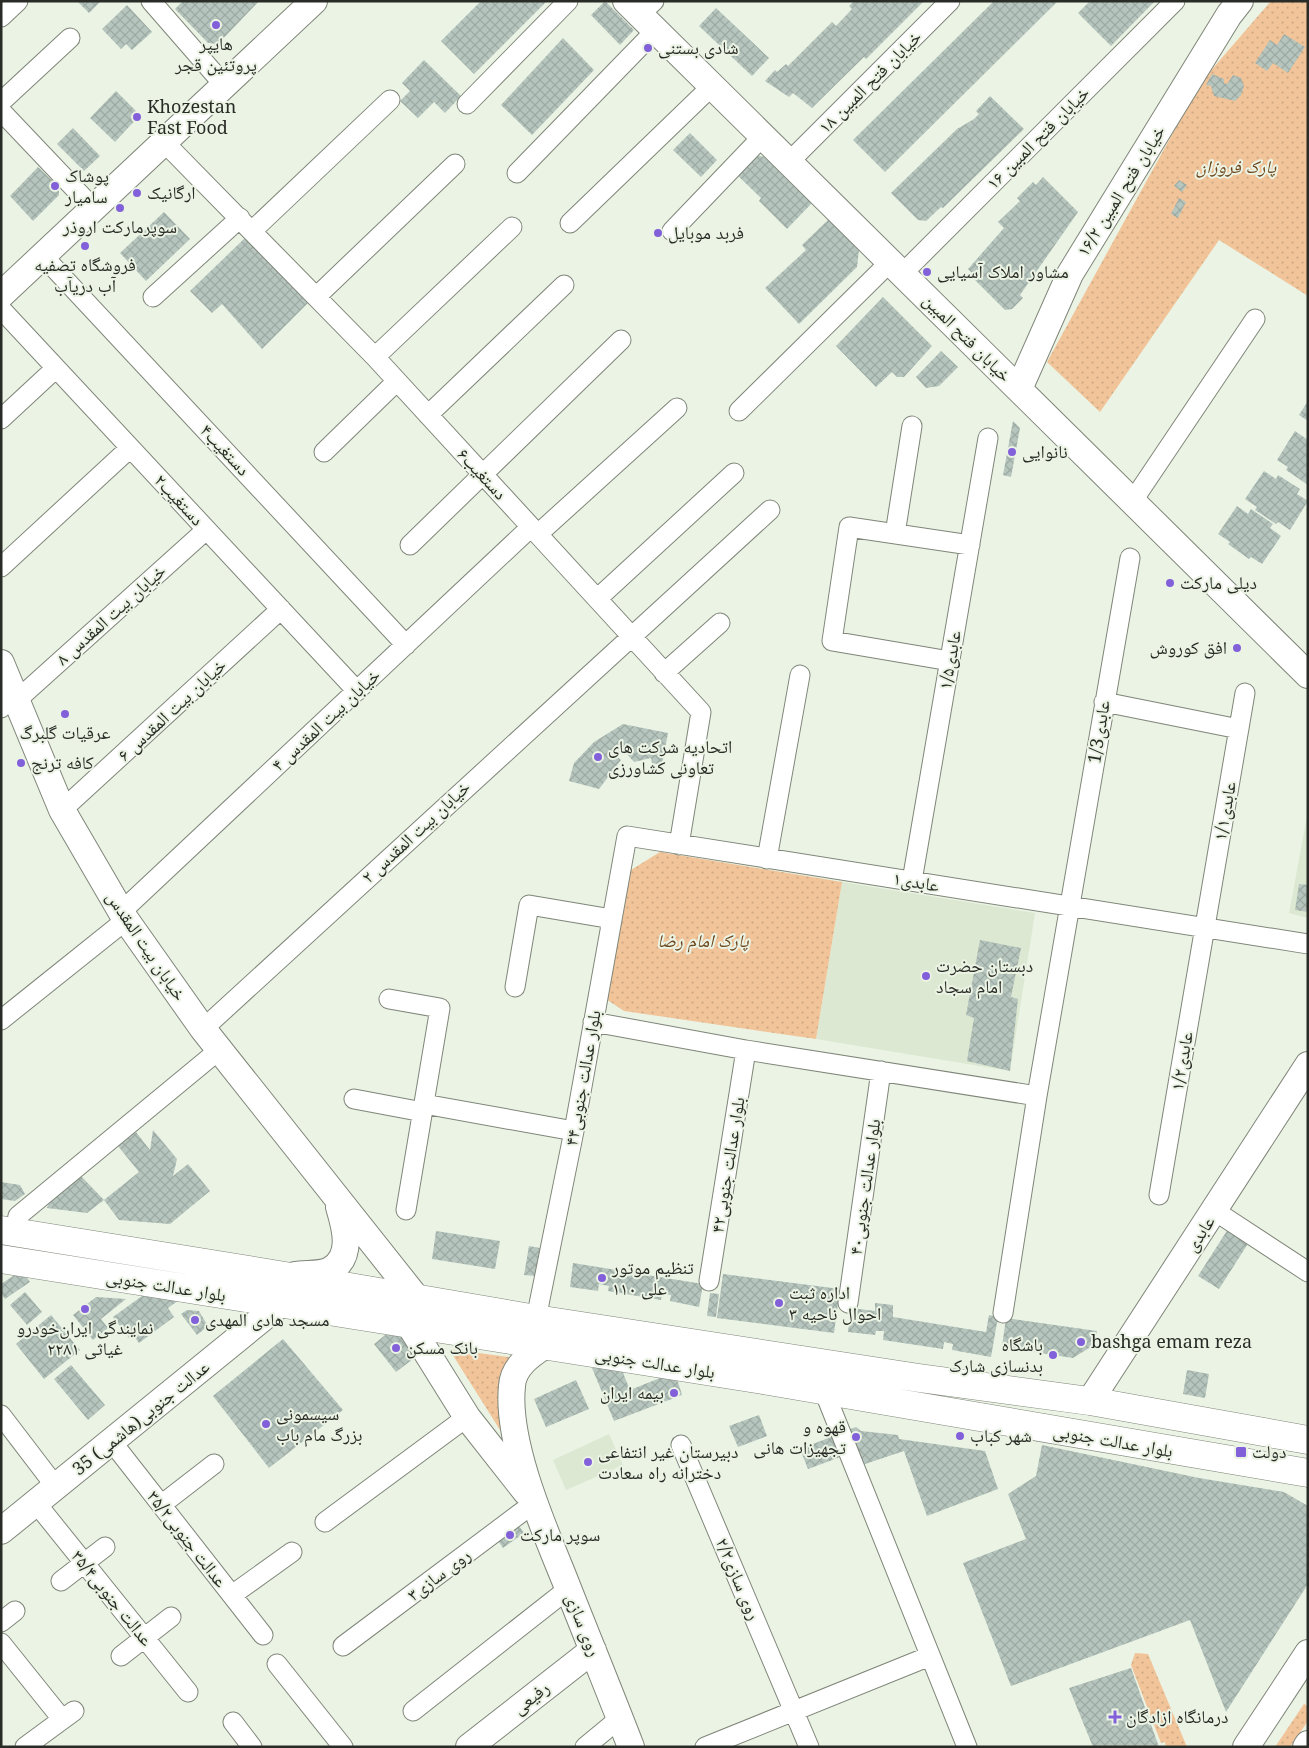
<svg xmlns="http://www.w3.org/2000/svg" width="1309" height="1748" viewBox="0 0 1309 1748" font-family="'Noto Serif','Noto Naskh Arabic',serif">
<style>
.built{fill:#dce8d2}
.grass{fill:url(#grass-dots)}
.building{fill:url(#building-cross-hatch)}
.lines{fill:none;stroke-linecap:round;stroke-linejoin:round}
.street-casing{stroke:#7f8679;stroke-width:21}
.secondary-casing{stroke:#7f8679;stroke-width:28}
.primary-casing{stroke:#7f8679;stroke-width:29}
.street{stroke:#fff;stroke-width:19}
.secondary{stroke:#fff;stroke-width:26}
.primary{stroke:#fff;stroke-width:28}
.poi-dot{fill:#8260da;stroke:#ebf3e4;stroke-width:2}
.labels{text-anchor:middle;stroke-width:4;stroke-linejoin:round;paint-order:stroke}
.poi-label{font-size:18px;fill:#292c26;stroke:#ebf3e4;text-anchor:start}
.street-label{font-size:18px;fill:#292c26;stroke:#ebf3e4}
.park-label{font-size:18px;font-style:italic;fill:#6c461c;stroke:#ebf3e4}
</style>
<defs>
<pattern id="grass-dots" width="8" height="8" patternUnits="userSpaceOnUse" patternTransform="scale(1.25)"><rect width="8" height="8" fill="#f1c499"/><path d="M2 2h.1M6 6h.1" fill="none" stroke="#cfa984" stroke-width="1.8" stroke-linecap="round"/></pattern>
<pattern id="building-cross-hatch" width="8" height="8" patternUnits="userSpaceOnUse" patternTransform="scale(1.25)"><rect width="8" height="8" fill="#b6c6be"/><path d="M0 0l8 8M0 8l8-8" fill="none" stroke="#9caaa3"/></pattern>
</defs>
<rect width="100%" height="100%" fill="#ebf3e4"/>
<path class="built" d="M1308,811V918L1289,913Z
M842,882L1035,913L1010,1071L816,1039Z
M609,1434L623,1465L566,1490L553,1460Z"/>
<path class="grass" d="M1271,1H1308V296L1219,240L1100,412L1047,362L1201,82Z
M660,852L842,882L816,1039L624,1011L606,999L631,870Z
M449,1349L516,1358L514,1452Z
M1135,1653L1148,1654L1187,1747H1166L1165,1742L1161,1743L1131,1665Z
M1304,1704L1308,1706V1721L1290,1747H1275Z"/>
<path class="building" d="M77,1H101L89,13Z
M183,1H259L218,44L208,43L175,9Z
M481,1H547L474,74L441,41Z
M605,1L634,30L620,45L591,15Z
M854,1H924L866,59L864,57L812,108L793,93L789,97L765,81L775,70L777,72L786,64L788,66L832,22L836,26L852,9L849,6Z
M994,1H1058L885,172L853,140Z
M1090,1H1155L1111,46L1078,13Z
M127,5L152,32L132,50L126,44L121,49L102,29Z
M716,8L769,58L752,76L699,26Z
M1284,34L1305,47L1288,73L1273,63L1267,71L1255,63L1270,40L1277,45Z
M563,38L594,70L532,135L501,105Z
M424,60L461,96L445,113L434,102L418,118L400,101L410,91L402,83Z
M1212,74L1224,79V83L1227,84L1233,75L1241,78L1244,86L1241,95L1235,101L1214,96L1211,86L1206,85Z
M116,91L140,115L115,142L90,118Z
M990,96L1024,129L943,208L941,207L926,221L918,220L891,193L957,129L974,119L979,114L976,111Z
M73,128L100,156L84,171L57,144Z
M690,133L717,160L701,177L673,150Z
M754,155L766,157L812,203L787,229L759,201L761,198L736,174Z
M38,167L59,187V195L33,221L10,196Z
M1043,177L1078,212L1020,295L1023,298L1012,309L1005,310L973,278L975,276L968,269L1004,228L998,222L1020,201L1017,198L1033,182L1036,185Z
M1179,180L1187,185L1182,192L1174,186Z
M1179,198L1186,202L1178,218L1171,214Z
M164,212L190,239L146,281L120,253Z
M829,219L859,250L857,267L799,324L765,288L806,250L802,245Z
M246,237L308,303L262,349L222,304L212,313L190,291Z
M883,297L932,346L904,377H897L892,372L876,387L836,346Z
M941,351L958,367L939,386L926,388L916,377Z
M1308,401V421L1299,415Z
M1013,421L1020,428L1011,477L1003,475Z
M1295,431L1308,440V485L1286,470L1288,467L1277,460Z
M1264,471L1276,479L1278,475L1300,489L1297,494L1308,501L1290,530L1278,522L1276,524L1255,510L1257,507L1245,499Z
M1237,506L1248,514L1251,509L1273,524L1270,528L1281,536L1262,564L1251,557L1249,559L1228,544L1230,542L1218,534Z
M623,724L668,733L662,765L652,763L651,758L634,762L625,752L616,756L621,760L599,789L569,781L574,763L594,742Z
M1299,884L1308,885V912L1295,910Z
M980,940L1021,948L1011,997L1018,999L1010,1071L967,1061L974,1018L966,1015Z
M153,1130L177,1159L173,1176L188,1164L210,1191L170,1224L119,1220L104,1200L87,1213L47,1208L50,1199L80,1175L104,1200L139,1172L118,1146L136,1132L150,1150Z
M1,1182L20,1185L25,1194L15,1201L1,1199Z
M1230,1226L1251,1239L1219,1289L1198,1276Z
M436,1231L500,1241L495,1269L432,1259Z
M529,1246L540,1248L535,1276L524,1275Z
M573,1263L703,1284L699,1307L670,1301L671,1295L662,1294L661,1300L608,1291L609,1286L599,1284L598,1291L570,1287Z
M22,1270L30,1282L5,1299L1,1293V1284Z
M723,1274L840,1289L834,1333L717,1318Z
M153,1288L186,1295L168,1308L174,1317L139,1343L133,1335L129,1338L113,1317Z
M25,1292L42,1312L27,1325L10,1305Z
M710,1293L719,1294L716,1317L707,1316Z
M96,1297L126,1299L101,1319L108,1328L93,1340L73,1315Z
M875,1303L893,1305V1317L986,1332L989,1315L998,1317L991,1357L952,1350L953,1344L944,1342L943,1349L883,1340L884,1331H876L875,1335L848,1332L851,1308L875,1311Z
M187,1310L199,1311L208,1326L197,1335L181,1314Z
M51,1315L80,1350L44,1379L16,1344Z
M1006,1318L1097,1331L1094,1345L1073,1358L1002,1347Z
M394,1328L408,1330L417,1356L396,1372L374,1344Z
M283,1339L343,1410L269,1468L213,1396Z
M617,1358L630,1390L675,1372L682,1395L614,1421L592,1368Z
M71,1365L105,1405L88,1420L54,1379Z
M1187,1370L1209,1374L1205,1398L1183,1394Z
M576,1380L589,1409L546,1427L534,1399Z
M759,1415L767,1436L738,1447L729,1426Z
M856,1427L861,1431L898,1435L899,1439L985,1451L998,1489L927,1516L904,1451L859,1466L845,1431Z
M836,1435L843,1456L808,1469L800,1449Z
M1042,1445L1199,1478L1284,1492L1308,1506V1584L1226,1712L1190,1620L1011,1686L963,1563L1026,1539L1008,1494L1036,1476Z
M517,1523L524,1533L503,1548L496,1538Z
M1131,1668L1159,1747H1093L1069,1688Z"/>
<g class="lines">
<g class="street-casing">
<path id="street" d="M151,1L225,86
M640,14L654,1
M1,17L18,1
M1,102L70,38
M467,104L568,1
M1,111L94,209
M165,143L375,357L701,712L679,845
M789,162L950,1
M517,173L656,30
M570,223L712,86
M252,231L390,100
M672,231L763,136
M43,256L406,645
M902,274L1175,1
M153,297L240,218
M316,297L455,164
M1,309L357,691
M375,357L512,227
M739,411L890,262
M428,415L564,285
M1,419L56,368
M324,452L397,381
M1132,502L1255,319
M538,534L677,408
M895,534L912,426
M410,545L621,340
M1,567L130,448
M597,599L734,473
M950,661L832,641L849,527L970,545
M664,673L720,623
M17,700L206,530
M1104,702L1239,729
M1,708L6,677
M62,810L281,609
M767,859L800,675
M912,881L988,438
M121,912L531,527
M515,987L529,905L612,919
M389,999L440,1008L406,1210
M1,1020L126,920
M593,1022L746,1050L1037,1096
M203,1029L770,510
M354,1099L423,1112
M424,1104L574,1131
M1159,1195L1245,693
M1215,1211L1308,1272
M15,1233L18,1216L219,1050
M709,1281L746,1050
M848,1303L881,1071
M1003,1313L1037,1096L1130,558
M536,1319L574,1131L627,836L1308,944
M824,1391L967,1747
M1,1415L56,1487
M112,1442L263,1635
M681,1445L809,1747
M36,1503L188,1692
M161,1505L214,1464
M325,1522L467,1417
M61,1581L105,1547
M232,1595L292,1552
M1,1622L15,1611
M1,1643L62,1719
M343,1646L534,1503
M121,1656L171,1617
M277,1664L343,1747
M413,1711L568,1589
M233,1722L252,1747
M25,1747L74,1711
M585,1747L620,1718
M705,1747L930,1656"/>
</g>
<g class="secondary-casing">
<path id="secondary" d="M626,1L1308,675
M1,295L314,1
M1019,389L1070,274L1229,15L1240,1
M1,663L62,810L126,920L203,1029L418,1300
M295,1275C305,1273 321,1275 330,1270C354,1257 345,1227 339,1207
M409,1324L467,1417L526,1492
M544,1346C530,1355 513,1367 512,1386C506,1442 543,1526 564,1578C586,1634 609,1690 631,1747
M1090,1401L1308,1065
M1,1531L279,1305
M469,1747L593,1650
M1246,1747L1308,1653
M1306,1747L1308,1744"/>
</g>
<g class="primary-casing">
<path id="primary" d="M1,1230L285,1276L536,1319L919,1378L1090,1401L1308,1440
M1,1259L763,1380L1308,1473"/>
</g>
<use href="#street" class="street"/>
<use href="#secondary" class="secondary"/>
<use href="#primary" class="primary"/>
</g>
<g class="poi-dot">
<circle cx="216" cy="25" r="5"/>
<circle cx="648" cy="48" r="5"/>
<circle cx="137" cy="117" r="5"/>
<circle cx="55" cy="186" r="5"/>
<circle cx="137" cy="193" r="5"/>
<circle cx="120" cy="208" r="5"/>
<circle cx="658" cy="233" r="5"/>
<circle cx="85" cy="246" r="5"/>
<circle cx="927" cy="272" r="5"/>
<circle cx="1012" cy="452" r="5"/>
<circle cx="1170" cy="583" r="5"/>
<circle cx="1237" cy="648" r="5"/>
<circle cx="65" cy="714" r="5"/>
<circle cx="598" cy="757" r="5"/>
<circle cx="21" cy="763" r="5"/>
<circle cx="926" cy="976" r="5"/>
<circle cx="602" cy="1278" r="5"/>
<circle cx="779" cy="1303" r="5"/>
<circle cx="85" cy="1309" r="5"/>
<circle cx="195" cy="1320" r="5"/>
<circle cx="1081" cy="1342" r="5"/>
<circle cx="396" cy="1348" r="5"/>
<circle cx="1053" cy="1355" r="5"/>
<circle cx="674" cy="1393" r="5"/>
<circle cx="266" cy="1424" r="5"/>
<circle cx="960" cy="1436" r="5"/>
<circle cx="856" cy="1437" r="5"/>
<rect x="1235" y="1446" width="12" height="12" rx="2.5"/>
<circle cx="588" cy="1462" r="5"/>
<circle cx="510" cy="1535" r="5"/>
<path d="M1112.5 1709.5h5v5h5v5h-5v5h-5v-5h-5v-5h5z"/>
</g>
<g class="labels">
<g class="poi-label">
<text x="216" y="50" text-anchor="middle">هایپر<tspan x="216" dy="21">پروتئین قجر</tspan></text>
<text x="658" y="54">شادی بستنی</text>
<text x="147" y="113">Khozestan<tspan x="147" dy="21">Fast Food</tspan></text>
<text x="65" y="182">پوشاک<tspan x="65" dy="21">سامیار</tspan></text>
<text x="147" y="199">ارگانیک</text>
<text x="120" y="233" text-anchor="middle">سوپرمارکت اروذر</text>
<text x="668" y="239">فربد موبایل</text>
<text x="85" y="271" text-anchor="middle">فروشگاه تصفیه<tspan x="85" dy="21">آب دریآب</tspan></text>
<text x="937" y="278">مشاور املاک آسیایی</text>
<text x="1022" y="458">نانوایی</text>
<text x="1180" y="589">دیلی مارکت</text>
<text x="1227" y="654" text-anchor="end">افق کوروش</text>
<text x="65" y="739" text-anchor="middle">عرقیات گلبرگ</text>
<text x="608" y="753">اتحادیه شرکت های<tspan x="608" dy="21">تعاونی کشاورزی</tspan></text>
<text x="31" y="769">کافه ترنج</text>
<text x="936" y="972">دبستان حضرت<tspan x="936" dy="21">امام سجاد</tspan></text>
<text x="612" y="1274">تنظیم موتور<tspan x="612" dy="21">علی ۱۱۰</tspan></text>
<text x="789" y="1299">اداره ثبت<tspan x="789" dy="21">احوال ناحیه ۳</tspan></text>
<text x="205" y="1326">مسجد هادی المهدی</text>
<text x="85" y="1334" text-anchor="middle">نمایندگی ایران‌خودرو<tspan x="85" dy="21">غیاثی ۲۲۸۱</tspan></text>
<text x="1091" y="1348">bashga emam reza</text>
<text x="1043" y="1351" text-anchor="end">باشگاه<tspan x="1043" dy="21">بدنسازی شارک</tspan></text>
<text x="406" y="1354">بانک مسکن</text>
<text x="664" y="1399" text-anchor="end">بیمه ایران</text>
<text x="276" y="1420">سیسمونی<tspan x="276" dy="21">بزرگ مام باب</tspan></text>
<text x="846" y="1433" text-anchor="end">قهوه و<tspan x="846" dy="21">تجهیزات هانی</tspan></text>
<text x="970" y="1442">شهر کباب</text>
<text x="598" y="1458">دبیرستان غیر انتفاعی<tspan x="598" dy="21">دخترانه راه سعادت</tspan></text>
<text x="1252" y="1458">دولت</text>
<text x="520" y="1541">سوپر مارکت</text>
<text x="1126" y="1723">درمانگاه ازادگان</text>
</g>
<g class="street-label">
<text transform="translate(870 82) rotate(-45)" y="6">خیابان فتح المبین ۱۸</text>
<text transform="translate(1038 138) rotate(-45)" y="6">خیابان فتح المبین ۱۶</text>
<text transform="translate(1121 191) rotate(-58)" y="6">خیابان فتح المبین ۱۶/۲</text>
<text transform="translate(967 338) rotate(45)" y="6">خیابان فتح المبین</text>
<text transform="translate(225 450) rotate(47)" y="6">دستغیب۴</text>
<text transform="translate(482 474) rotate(47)" y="6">دستغیب۶</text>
<text transform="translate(179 500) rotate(47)" y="6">۲دستغیب</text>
<text transform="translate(111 615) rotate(-42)" y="6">خیابان بیت المقدس ۸</text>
<text transform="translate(950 660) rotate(-80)" y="6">عابدی۱/۵</text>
<text transform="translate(172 710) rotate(-43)" y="6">خیابان بیت المقدس ۶</text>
<text transform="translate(326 720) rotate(-43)" y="6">خیابان بیت المقدس ۴</text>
<text transform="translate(1099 732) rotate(-81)" y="6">عابدی1/3</text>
<text transform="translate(1225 811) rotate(-80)" y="6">عابدی۱/۱</text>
<text transform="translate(416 832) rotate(-43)" y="6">خیابان بیت المقدس ۲</text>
<text transform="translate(916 882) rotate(9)" y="6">۱عابدی</text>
<text transform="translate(146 946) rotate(56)" y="6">خیابان بیت المقدس</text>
<text transform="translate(1182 1061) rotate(-80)" y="6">عابدی۱/۲</text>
<text transform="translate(583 1078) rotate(-80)" y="6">بلوار عدالت جنوبی۴۴</text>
<text transform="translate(728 1165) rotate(-81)" y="6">بلوار عدالت جنوبی۴۲</text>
<text transform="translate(865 1187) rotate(-82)" y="6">بلوار عدالت جنوبی۴۰</text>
<text transform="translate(1200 1234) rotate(-57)" y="6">عابدی</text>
<text transform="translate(166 1286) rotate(9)" y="6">بلوار عدالت جنوبی</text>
<text transform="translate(655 1363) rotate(9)" y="6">بلوار عدالت جنوبی</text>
<text transform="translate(141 1418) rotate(-39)" y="6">35 عدالت جنوبی(هاشمی)</text>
<text transform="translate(1113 1441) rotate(10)" y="6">بلوار عدالت جنوبی</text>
<text transform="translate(187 1539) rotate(52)" y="6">عدالت جنوبی۳۵/۲</text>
<text transform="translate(439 1575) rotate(-37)" y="6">روی سازی۳</text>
<text transform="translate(738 1579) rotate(67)" y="6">روی سازی۲/۲</text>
<text transform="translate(112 1598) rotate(51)" y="6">عدالت جنوبی۳۵/۴</text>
<text transform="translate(583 1625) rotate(68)" y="6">روی سازی</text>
<text transform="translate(531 1698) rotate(-38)" y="6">رفیعی</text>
</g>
<g class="park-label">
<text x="1236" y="173">پارک فروزان</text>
<text x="703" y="947">پارک امام رضا</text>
</g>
</g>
<rect width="1309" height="1748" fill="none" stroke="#292c26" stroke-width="5"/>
</svg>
